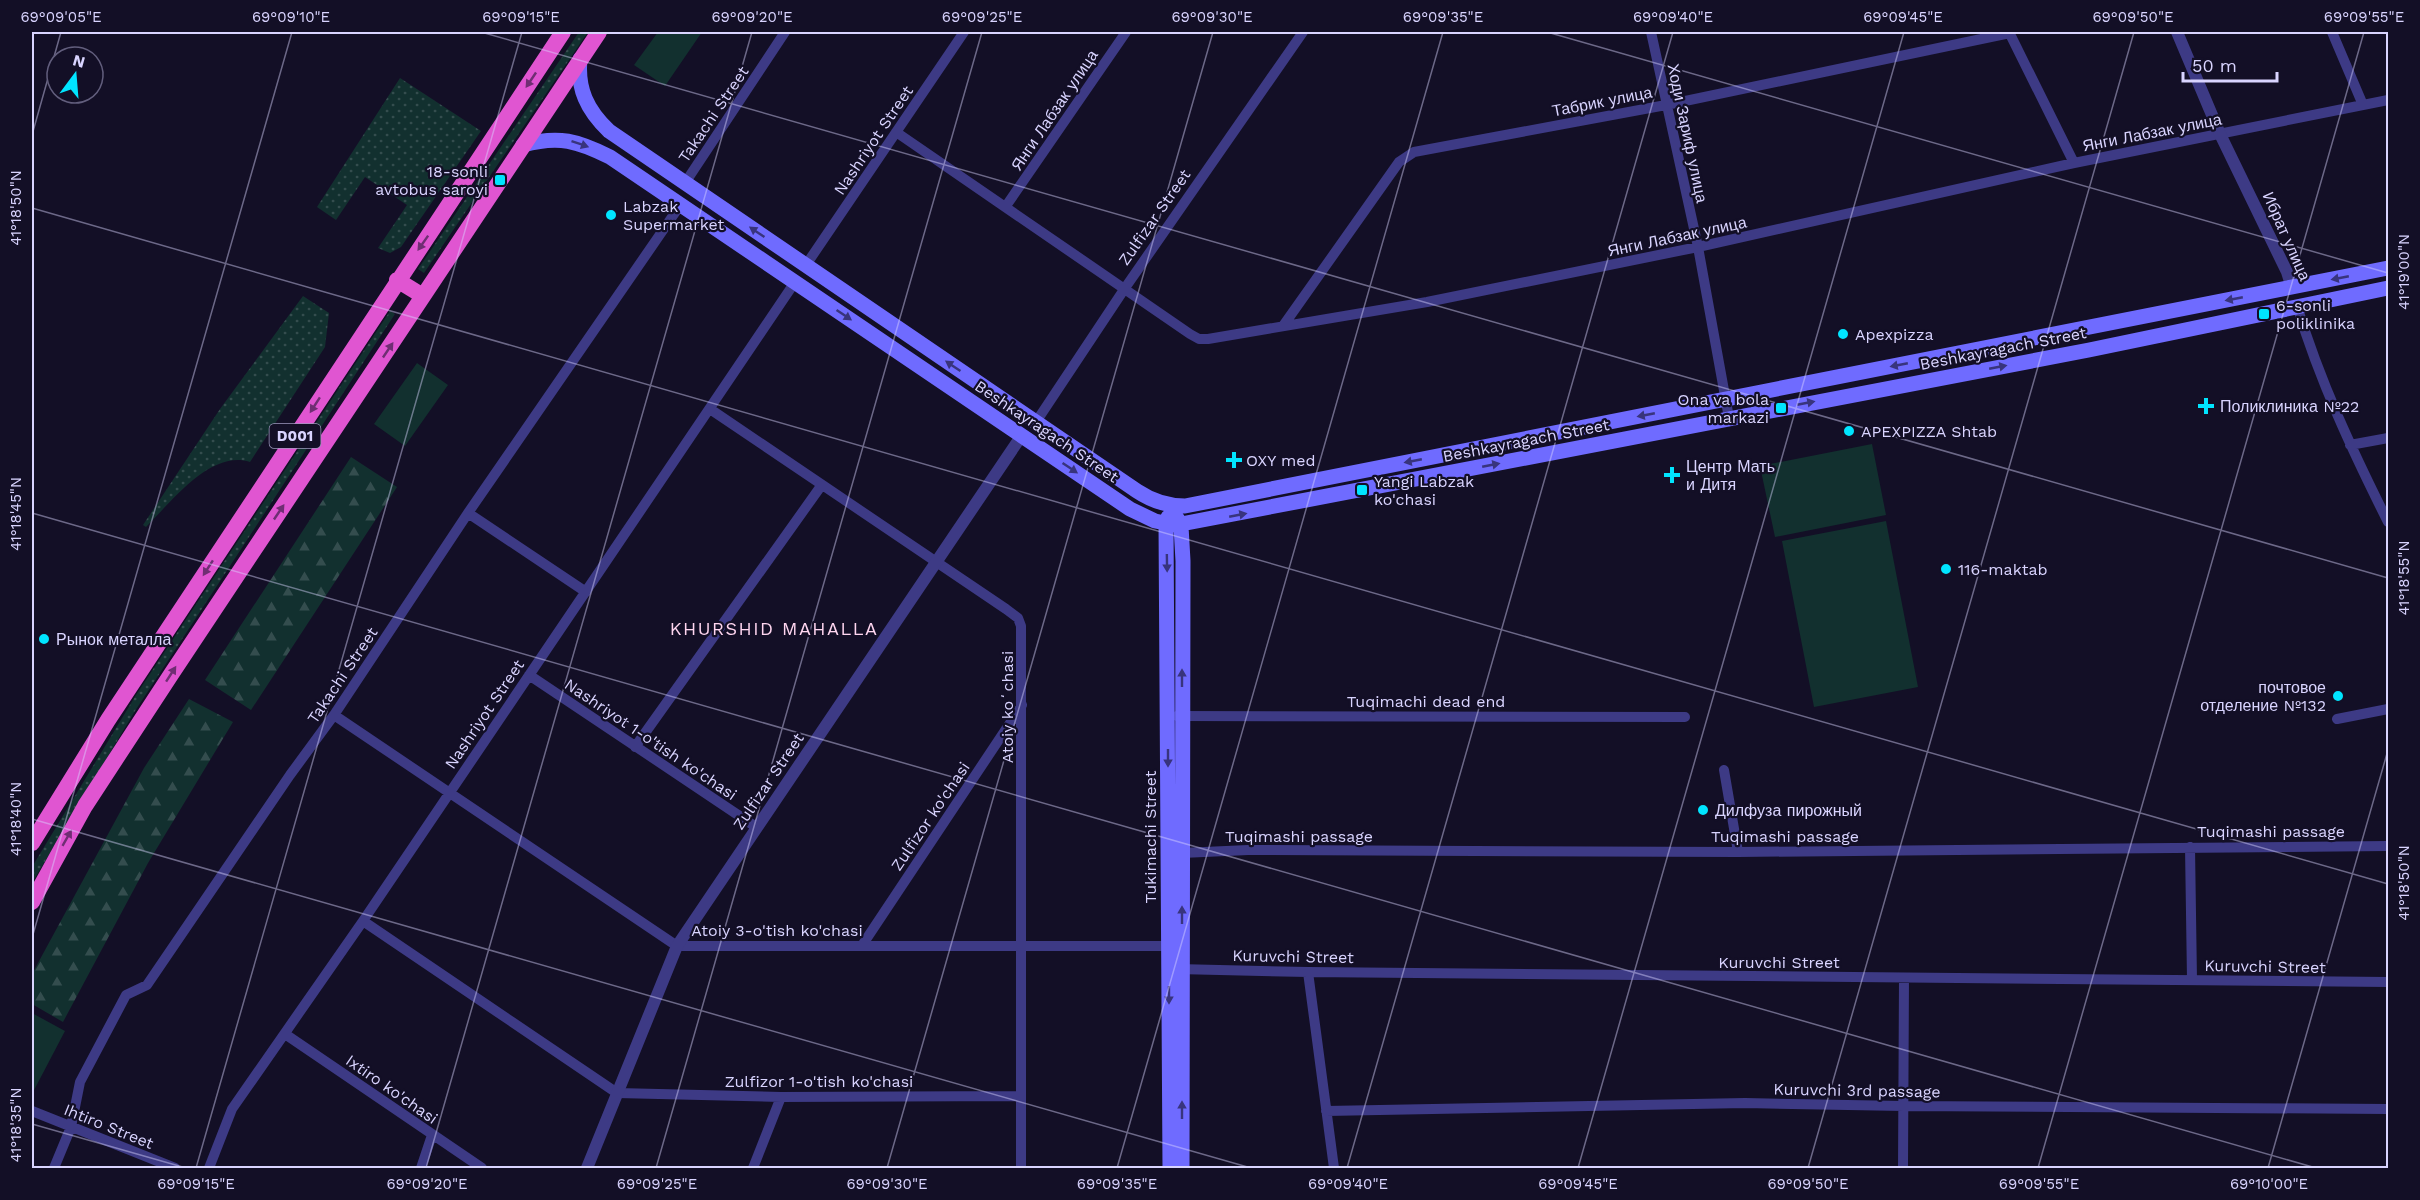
<svg xmlns="http://www.w3.org/2000/svg" width="2420" height="1200" viewBox="0 0 2420 1200" font-family="'Work Sans',sans-serif">
<style>
.grass{fill:url(#grass-dots)}
.forest{fill:url(#forest-firs)}
.pitch{fill:#12302f}
.lines{fill:none;stroke-linecap:round;stroke-linejoin:round}
.minor{stroke:#3d3a85;stroke-width:10}
.tertiary{stroke:#3d3a85;stroke-width:12}
.secondary{stroke:#6f6bff;stroke-width:15}
.trunk{stroke:#e055d1;stroke-width:16}
.oneway{fill:#6f2e73}
.oneway2{fill:#38347d}
.ticks{fill:none;stroke:#d9d4ff;stroke-width:1.5;stroke-opacity:0.45}
.poi-dot{fill:#00e5ff;stroke:#130f26;stroke-width:2}
.labels{text-anchor:middle;stroke-width:4.5;stroke-linejoin:round;paint-order:stroke}
.shield{fill:#130f26;stroke:#9e99be;stroke-width:1.5}
.shield-label{font-size:15px;font-weight:bold;fill:#d9d4ff}
.street-label{font-size:16px;fill:#d9d4ff;stroke:#130f26}
.poi-label{font-size:16px;fill:#d9d4ff;stroke:#130f26;text-anchor:start}
.neighbourhood-label{font-size:18px;letter-spacing:1.5px;fill:#ffd6f0;stroke:#130f26}
.neatline{fill:none;stroke:#d9d4ff;stroke-width:2}
.ticks-label{font-size:15px;text-anchor:middle;fill:#d9d4ff}
</style>
<defs>
<pattern id="grass-dots" width="8" height="8" patternUnits="userSpaceOnUse" patternTransform="scale(1.5)"><rect width="8" height="8" fill="#12302f"/><path d="M2 2h.1M6 6h.1" fill="none" stroke="#344d4e" stroke-width="1.8" stroke-linecap="round"/></pattern>
<pattern id="forest-firs" width="22" height="20" patternUnits="userSpaceOnUse" patternTransform="scale(1.5)"><rect width="22" height="20" fill="#12302f"/><path d="M5 1l3.5 6h-7zM16 11l3.5 6h-7z" fill="#344d4e"/></pattern>
</defs>
<rect width="100%" height="100%" fill="#130f26"/>
<path class="grass" d="M579,32H588L424,273L418,269Z
M400,78L481,131L401,247L390,253L378,248L407,205L365,177L336,220L317,207Z
M303,296L329,313L325,347L250,462C211,449 171,502 146,527L143,525L220,409Z
M390,311L395,314L135,711L32,883V867L136,695Z"/>
<path class="forest" d="M351,457L397,487L251,710L205,680Z
M189,699L233,722L148,863L63,1022L32,1004V974L144,768Z"/>
<path class="pitch" d="M658,32H702L665,86L634,65Z
M417,363L448,385L405,446L374,424Z
M1872,444L1886,515L1775,537L1760,466Z
M1886,521L1918,687L1814,707L1782,541Z
M32,1013L65,1031L32,1094Z"/>
<g class="lines">
<path class="minor" d="M1651,32L1698,247L1729,418
M2009,32L2074,163
M2332,32L2363,105
M896,132L1190,334L1199,339H1208L1427,302L1698,247L2074,163L2388,100
M685,183L785,32
M1006,206L1126,32
M806,265L964,32
M2297,306C2320,382 2353,452 2388,522
M1283,326L1399,162L1414,152L1666,105L2010,33
M710,409L1006,609L1018,618L1021,626V1168
M1036,422L1125,288L1303,32
M2350,445L2388,438
M468,513L586,592
M529,675L756,827
M334,715L677,946H1176
M1177,716L1685,717
M2337,719L2388,709
M635,747L821,486
M1724,770L1738,852
M2190,847L2192,980
M1182,853L1248,850L1738,852L2388,846
M363,921L617,1093L781,1097L1021,1096
M863,944L1022,705
M1177,969L1308,972L2388,982
M1308,972L1334,1168
M285,1034L482,1168
M32,1111L175,1168
M1326,1111L1745,1103L1903,1106L2388,1109
M54,1168L71,1127L80,1082L126,995L147,985L290,775L334,715L468,513L681,204
M209,1168L232,1109L363,921L795,282
M421,1168L432,1135
M753,1168L781,1097
M1903,1168L1904,978"/>
<path class="tertiary" d="M2177,32L2220,134L2287,272L2292,288
M587,1168L677,946L1022,435"/>
<path class="secondary" d="M580,59C577,89 587,110 609,131L1137,491C1152,501 1167,506 1185,506L2388,268
M523,145C559,135 578,141 610,157L1130,509L1155,521L1176,525L2089,350L2388,288
M1168,517L1166,524L1170,1168
M1177,518L1181,526L1183,561L1182,1168"/>
<path class="trunk" d="M397,280L423,296
M32,843L108,720L563,32
M32,902L85,806L172,673L599,32"/>
</g>
<defs><path id="oneway-solid" d="M-6-.8H1V-3.2L6.5 0L1 3.2V.8H-6Z" transform="scale(1.5)"/></defs>
<g class="oneway">
<use href="#oneway-solid" transform="translate(531 80) rotate(124)"/>
<use href="#oneway-solid" transform="translate(423 243) rotate(125)"/>
<use href="#oneway-solid" transform="translate(388 350) rotate(-56)"/>
<use href="#oneway-solid" transform="translate(315 405) rotate(123)"/>
<use href="#oneway-solid" transform="translate(279 512) rotate(-56)"/>
<use href="#oneway-solid" transform="translate(208 568) rotate(123)"/>
<use href="#oneway-solid" transform="translate(171 674) rotate(-57)"/>
<use href="#oneway-solid" transform="translate(67 838) rotate(-60)"/>
</g>
<g class="oneway2">
<use href="#oneway-solid" transform="translate(580 144) rotate(19)"/>
<use href="#oneway-solid" transform="translate(757 232) rotate(-146)"/>
<use href="#oneway-solid" transform="translate(2340 278) rotate(169)"/>
<use href="#oneway-solid" transform="translate(2234 299) rotate(169)"/>
<use href="#oneway-solid" transform="translate(844 315) rotate(34)"/>
<use href="#oneway-solid" transform="translate(1899 365) rotate(169)"/>
<use href="#oneway-solid" transform="translate(953 366) rotate(-146)"/>
<use href="#oneway-solid" transform="translate(1998 367) rotate(-11)"/>
<use href="#oneway-solid" transform="translate(1806 403) rotate(-11)"/>
<use href="#oneway-solid" transform="translate(1646 415) rotate(169)"/>
<use href="#oneway-solid" transform="translate(1413 461) rotate(169)"/>
<use href="#oneway-solid" transform="translate(1491 465) rotate(-11)"/>
<use href="#oneway-solid" transform="translate(1070 468) rotate(34)"/>
<use href="#oneway-solid" transform="translate(1238 515) rotate(-11)"/>
<use href="#oneway-solid" transform="translate(1167 563) rotate(89)"/>
<use href="#oneway-solid" transform="translate(1182 678) rotate(-90)"/>
<use href="#oneway-solid" transform="translate(1168 758) rotate(90)"/>
<use href="#oneway-solid" transform="translate(1182 915) rotate(-90)"/>
<use href="#oneway-solid" transform="translate(1169 995) rotate(90)"/>
<use href="#oneway-solid" transform="translate(1182 1110) rotate(-90)"/>
</g>
<path class="ticks" d="M481,32L2388,578M1547,32L2388,273M32,135L61,32M32,208L2388,884M32,513L2316,1168M32,819L1251,1168M32,938L292,32M32,1124L186,1168M196,1168L522,32M426,1168L752,32M656,1168L982,32M887,1168L1213,32M1117,1168L1443,32M1347,1168L1673,32M1578,1168L1904,32M1808,1168L2134,32M2038,1168L2364,32M2268,1168L2388,750"/>
<g class="poi-dot">
<rect x="494" y="174" width="12" height="12" rx="3"/>
<circle cx="611" cy="215" r="6"/>
<rect x="2258" y="308" width="12" height="12" rx="3"/>
<circle cx="1843" cy="334" r="6"/>
<path d="M2203 397h6v6h6v6h-6v6h-6v-6h-6v-6h6z"/>
<rect x="1775" y="402" width="12" height="12" rx="3"/>
<circle cx="1849" cy="431" r="6"/>
<path d="M1231 451h6v6h6v6h-6v6h-6v-6h-6v-6h6z"/>
<path d="M1669 466h6v6h6v6h-6v6h-6v-6h-6v-6h6z"/>
<rect x="1356" y="484" width="12" height="12" rx="3"/>
<circle cx="1946" cy="569" r="6"/>
<circle cx="44" cy="639" r="6"/>
<circle cx="2338" cy="696" r="6"/>
<circle cx="1703" cy="810" r="6"/>
</g>
<g class="labels">
<rect class="shield" x="269.5" y="424" width="51" height="24" rx="4.5"/>
<g class="shield-label">
<text x="295" y="441">D001</text>
</g>
<g class="street-label">
<text transform="translate(1602 101) rotate(-11)" y="6">Табрик улица</text>
<text transform="translate(1054 110) rotate(-56)" y="6">Янги Лабзак улица</text>
<text transform="translate(713 114) rotate(-56)" y="6">Takachi Street</text>
<text transform="translate(2152 132) rotate(-11)" y="6">Янги Лабзак улица</text>
<text transform="translate(1688 133) rotate(78)" y="6">Ходи Зариф улица</text>
<text transform="translate(873 140) rotate(-56)" y="6">Nashriyot Street</text>
<text transform="translate(1154 217) rotate(-55)" y="6">Zulfizar Street</text>
<text transform="translate(1677 236) rotate(-12)" y="6">Янги Лабзак улица</text>
<text transform="translate(2287 236) rotate(66)" y="6">Ибрат улица</text>
<text transform="translate(2003 348) rotate(-11)" y="6">Beshkayragach Street</text>
<text transform="translate(1047 431) rotate(34)" y="6">Beshkayragach Street</text>
<text transform="translate(1526 440) rotate(-11)" y="6">Beshkayragach Street</text>
<text transform="translate(342 675) rotate(-56)" y="6">Takachi Street</text>
<text x="1426" y="707">Tuqimachi dead end</text>
<text transform="translate(1007 707) rotate(-90)" y="6">Atoiy koʻchasi</text>
<text transform="translate(484 714) rotate(-56)" y="6">Nashriyot Street</text>
<text transform="translate(651 739) rotate(34)" y="6">Nashriyot 1-o'tish ko'chasi</text>
<text transform="translate(768 781) rotate(-56)" y="6">Zulfizar Street</text>
<text transform="translate(930 816) rotate(-56)" y="6">Zulfizor ko'chasi</text>
<text x="2271" y="837">Tuqimashi passage</text>
<text x="1299" y="842">Tuqimashi passage</text>
<text x="1785" y="842">Tuqimashi passage</text>
<text transform="translate(1150 837) rotate(-90)" y="6">Tukimachi Street</text>
<text x="777" y="936">Atoiy 3-o'tish ko'chasi</text>
<text transform="translate(1293 956) rotate(1)" y="6">Kuruvchi Street</text>
<text x="1779" y="968">Kuruvchi Street</text>
<text transform="translate(2265 966) rotate(1)" y="6">Kuruvchi Street</text>
<text x="819" y="1087">Zulfizor 1-o'tish ko'chasi</text>
<text transform="translate(392 1089) rotate(35)" y="6">Ixtiro ko'chasi</text>
<text transform="translate(1857 1090) rotate(1)" y="6">Kuruvchi 3rd passage</text>
<text transform="translate(109 1126) rotate(22)" y="6">Ihtiro Street</text>
</g>
<g class="poi-label">
<text x="488" y="177" text-anchor="end">18-sonli<tspan x="488" dy="18">avtobus saroyi</tspan></text>
<text x="623" y="212">Labzak<tspan x="623" dy="18">Supermarket</tspan></text>
<text x="2276" y="311">6-sonli<tspan x="2276" dy="18">poliklinika</tspan></text>
<text x="1855" y="340">Apexpizza</text>
<text x="1769" y="405" text-anchor="end">Ona va bola<tspan x="1769" dy="18">markazi</tspan></text>
<text x="2220" y="412">Поликлиника №22</text>
<text x="1861" y="437">APEXPIZZA Shtab</text>
<text x="1246" y="466">OXY med</text>
<text x="1686" y="472">Центр Мать<tspan x="1686" dy="18">и Дитя</tspan></text>
<text x="1374" y="487">Yangi Labzak<tspan x="1374" dy="18">ko'chasi</tspan></text>
<text x="1958" y="575">116-maktab</text>
<text x="56" y="645">Рынок металла</text>
<text x="2326" y="693" text-anchor="end">почтовое<tspan x="2326" dy="18">отделение №132</tspan></text>
<text x="1715" y="816">Дилфуза пирожный</text>
</g>
<g class="neighbourhood-label">
<text x="774" y="635">KHURSHID MAHALLA</text>
</g>
</g>
<rect width="2420" height="1200" fill="none" stroke="#130f26" stroke-width="66"/>
<g transform="translate(75 75) rotate(16)"><circle r="28" fill="#130f26" stroke="#625e7d" stroke-width="1.5"/>
<path d="M0-4.5L10 22L0 15L-10 22Z" fill="#00e5ff"/>
<text y="-9" font-size="16" font-weight="bold" text-anchor="middle" fill="#d9d4ff">N</text>
</g>
<path d="M2183 72v9h94v-9" fill="none" stroke="#d9d4ff" stroke-width="3"/>
<text x="2192" y="72" font-size="18" fill="#d9d4ff" stroke="#130f26" stroke-width="4.5" paint-order="stroke">50 m</text>
<rect x="33" y="33" width="2354" height="1134" class="neatline"/>
<g class="ticks-label">
<text x="61" y="22">69°09'05"E</text>
<text x="291" y="22">69°09'10"E</text>
<text x="521" y="22">69°09'15"E</text>
<text x="752" y="22">69°09'20"E</text>
<text x="982" y="22">69°09'25"E</text>
<text x="1212" y="22">69°09'30"E</text>
<text x="1443" y="22">69°09'35"E</text>
<text x="1673" y="22">69°09'40"E</text>
<text x="1903" y="22">69°09'45"E</text>
<text x="2133" y="22">69°09'50"E</text>
<text x="2364" y="22">69°09'55"E</text>
<text transform="translate(16 208) rotate(-90)" y="5">41°18'50"N</text>
<text transform="translate(2404 272) rotate(-90)" y="5">41°19'00"N</text>
<text transform="translate(16 514) rotate(-90)" y="5">41°18'45"N</text>
<text transform="translate(2404 578) rotate(-90)" y="5">41°18'55"N</text>
<text transform="translate(16 819) rotate(-90)" y="5">41°18'40"N</text>
<text transform="translate(2404 883) rotate(-90)" y="5">41°18'50"N</text>
<text transform="translate(16 1125) rotate(-90)" y="5">41°18'35"N</text>
<text x="196" y="1189">69°09'15"E</text>
<text x="427" y="1189">69°09'20"E</text>
<text x="657" y="1189">69°09'25"E</text>
<text x="887" y="1189">69°09'30"E</text>
<text x="1117" y="1189">69°09'35"E</text>
<text x="1348" y="1189">69°09'40"E</text>
<text x="1578" y="1189">69°09'45"E</text>
<text x="1808" y="1189">69°09'50"E</text>
<text x="2039" y="1189">69°09'55"E</text>
<text x="2269" y="1189">69°10'00"E</text>
</g>
</svg>
